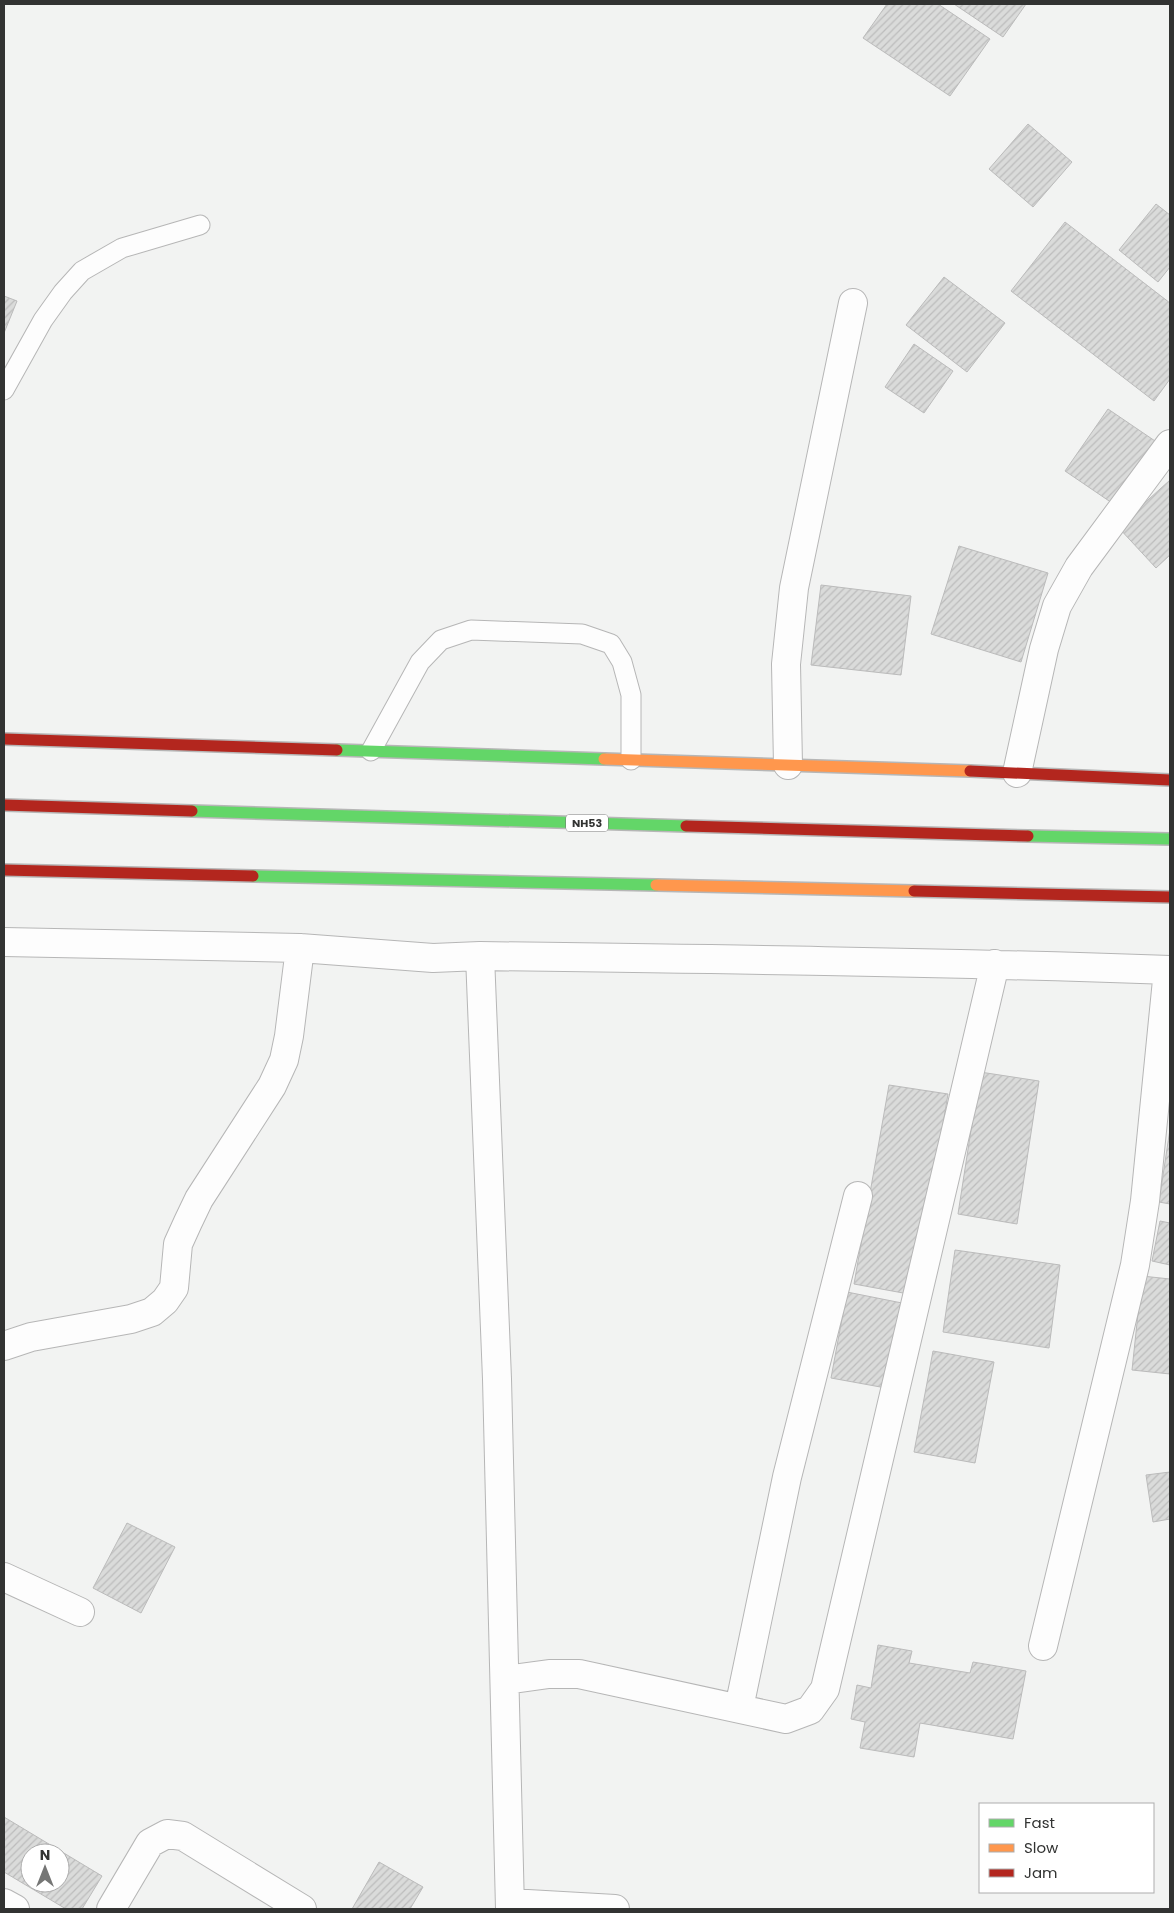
<svg xmlns="http://www.w3.org/2000/svg" width="1174" height="1913" viewBox="0 0 1174 1913" font-family="Poppins,sans-serif">
<style>
.building{fill:url(#building-hatch);stroke:#bbb;fill-rule:evenodd}
.lines{fill:none;stroke-linecap:round;stroke-linejoin:round}
.lane-casing{stroke:#b6b6b6;stroke-width:21}
.street-casing{stroke:#b6b6b6;stroke-width:30}
.fast-casing{stroke:#b6b6b6;stroke-width:14}
.slow-casing{stroke:#b6b6b6;stroke-width:14}
.jam-casing{stroke:#b6b6b6;stroke-width:14}
.lane{stroke:#fdfdfd;stroke-width:19}
.street{stroke:#fdfdfd;stroke-width:28}
.fast{stroke:#63d668;stroke-width:11}
.slow{stroke:#ff974d;stroke-width:11}
.jam{stroke:#b3261e;stroke-width:11}
.labels{text-anchor:middle;stroke-width:4;stroke-linejoin:round;paint-order:stroke}
.shield{fill:#fff;stroke:#707070;stroke-width:1}
.shield-label{font-size:11px;font-weight:bold;fill:#323332}
</style>
<defs>
<pattern id="building-hatch" width="6" height="6" patternUnits="userSpaceOnUse" patternTransform="scale(1.25)"><rect width="6" height="6" fill="#dadbda"/><path d="M-1 1l2-2M0 6l6-6M5 7l2-2" fill="none" stroke="#bcbcbc"/></pattern>
</defs>
<rect width="100%" height="100%" fill="#f2f3f2"/>
<path class="building" d="M887,4H938L990,39L950,96L863,38Z
M954,4H1026L1003,37Z
M1028,124L1072,162L1033,207L989,169Z
M1156,204L1170,215V267L1158,282L1119,250Z
M1065,222L1170,303V379L1154,401L1011,291Z
M944,277L1005,323L967,372L906,325Z
M4,296L17,301L4,333Z
M914,344L953,371L924,413L885,387Z
M1108,409L1158,443L1115,505L1065,471Z
M1170,480V555L1156,568L1118,527Z
M959,546L1048,573L1021,662L931,634Z
M821,585L911,596L901,675L811,665Z
M980,1072L1039,1081L1017,1224L958,1214Z
M889,1085L948,1094L914,1295L854,1284Z
M1170,1129V1204L1159,1202Z
M1160,1221L1170,1223V1265L1152,1261Z
M955,1250L1060,1265L1049,1348L943,1332Z
M1142,1276L1170,1279V1374L1132,1370Z
M847,1292L902,1303L886,1388L831,1378Z
M933,1351L994,1362L975,1463L914,1452Z
M1170,1472V1519L1153,1522L1146,1475Z
M127,1523L175,1547L141,1613L93,1588Z
M878,1645L912,1651L909,1663L970,1673L973,1662L1026,1671L1013,1739L920,1723L914,1757L860,1748L865,1722L851,1719L857,1685L871,1688Z
M4,1817L102,1876L82,1909H66L4,1872ZM30,1853H60V1883H30Z
M379,1862L423,1887L410,1909H352Z"/>
<g class="lines">
<g class="lane-casing">
<path id="lane" d="M4,390L43,320L63,292L82,271L122,248L200,225
M371,751L420,662L441,640L471,630L582,634L611,644L622,662L631,695V760"/>
</g>
<g class="street-casing">
<path id="street" d="M788,765L786,664L794,588L853,303
M1017,773L1044,649L1057,606L1079,567L1170,444
M4,942L300,948L433,958L480,956C710,959 940,962 1170,970
M480,956L497,1379L510,1909
M4,1346L31,1337L131,1319L152,1312L165,1301L174,1288L178,1244L188,1222L199,1199L272,1086L284,1060L289,1036L300,948
M4,1577L80,1612
M1043,1646L1135,1265L1145,1201L1168,970
M505,1680L549,1674H579L786,1719L810,1710L825,1689L995,964
M739,1708L787,1477L858,1196
M4,1903L15,1909
M510,1903L615,1909
M111,1909L150,1843L167,1834L183,1836L302,1909"/>
</g>
<g class="fast-casing">
<path id="fast" d="M337,750L604,759
M192,811L686,826
M1028,836L1170,839
M253,876L656,885"/>
</g>
<g class="slow-casing">
<path id="slow" d="M604,759L970,771
M656,885L914,891"/>
</g>
<g class="jam-casing">
<path id="jam" d="M4,739L337,750
M970,771L1170,780
M4,805L192,811
M686,826L1028,836
M4,870L253,876
M914,891L1170,897"/>
</g>
<use href="#lane" class="lane"/>
<use href="#street" class="street"/>
<use href="#fast" class="fast"/>
<use href="#slow" class="slow"/>
<use href="#jam" class="jam"/>
</g>
<g class="labels">
<rect class="shield" x="566" y="814.5" width="42" height="17" rx="4"/>
<g class="shield-label">
<text x="587" y="827">NH53</text>
</g>
</g>
<rect width="1174" height="1913" fill="none" stroke="#323332" stroke-width="10"/>
<rect x="979" y="1803" width="175" height="90" fill="#ffffff" stroke="#adadad"/>
<rect x="989" y="1819" width="25" height="8" fill="#63d668" stroke="#adadad"/>
<text x="1024" y="1828" font-size="15" fill="#323332">Fast</text>
<rect x="989" y="1844" width="25" height="8" fill="#ff974d" stroke="#adadad"/>
<text x="1024" y="1853" font-size="15" fill="#323332">Slow</text>
<rect x="989" y="1869" width="25" height="8" fill="#b3261e" stroke="#adadad"/>
<text x="1024" y="1878" font-size="15" fill="#323332">Jam</text>
<g transform="translate(45 1868)"><circle r="24" fill="#ffffff" stroke="#adadad"/>
<path d="M0-4L9 19L0 12L-9 19Z" fill="#757675"/>
<text y="-8" font-size="14" font-weight="bold" text-anchor="middle" fill="#323332">N</text>
</g>
</svg>
